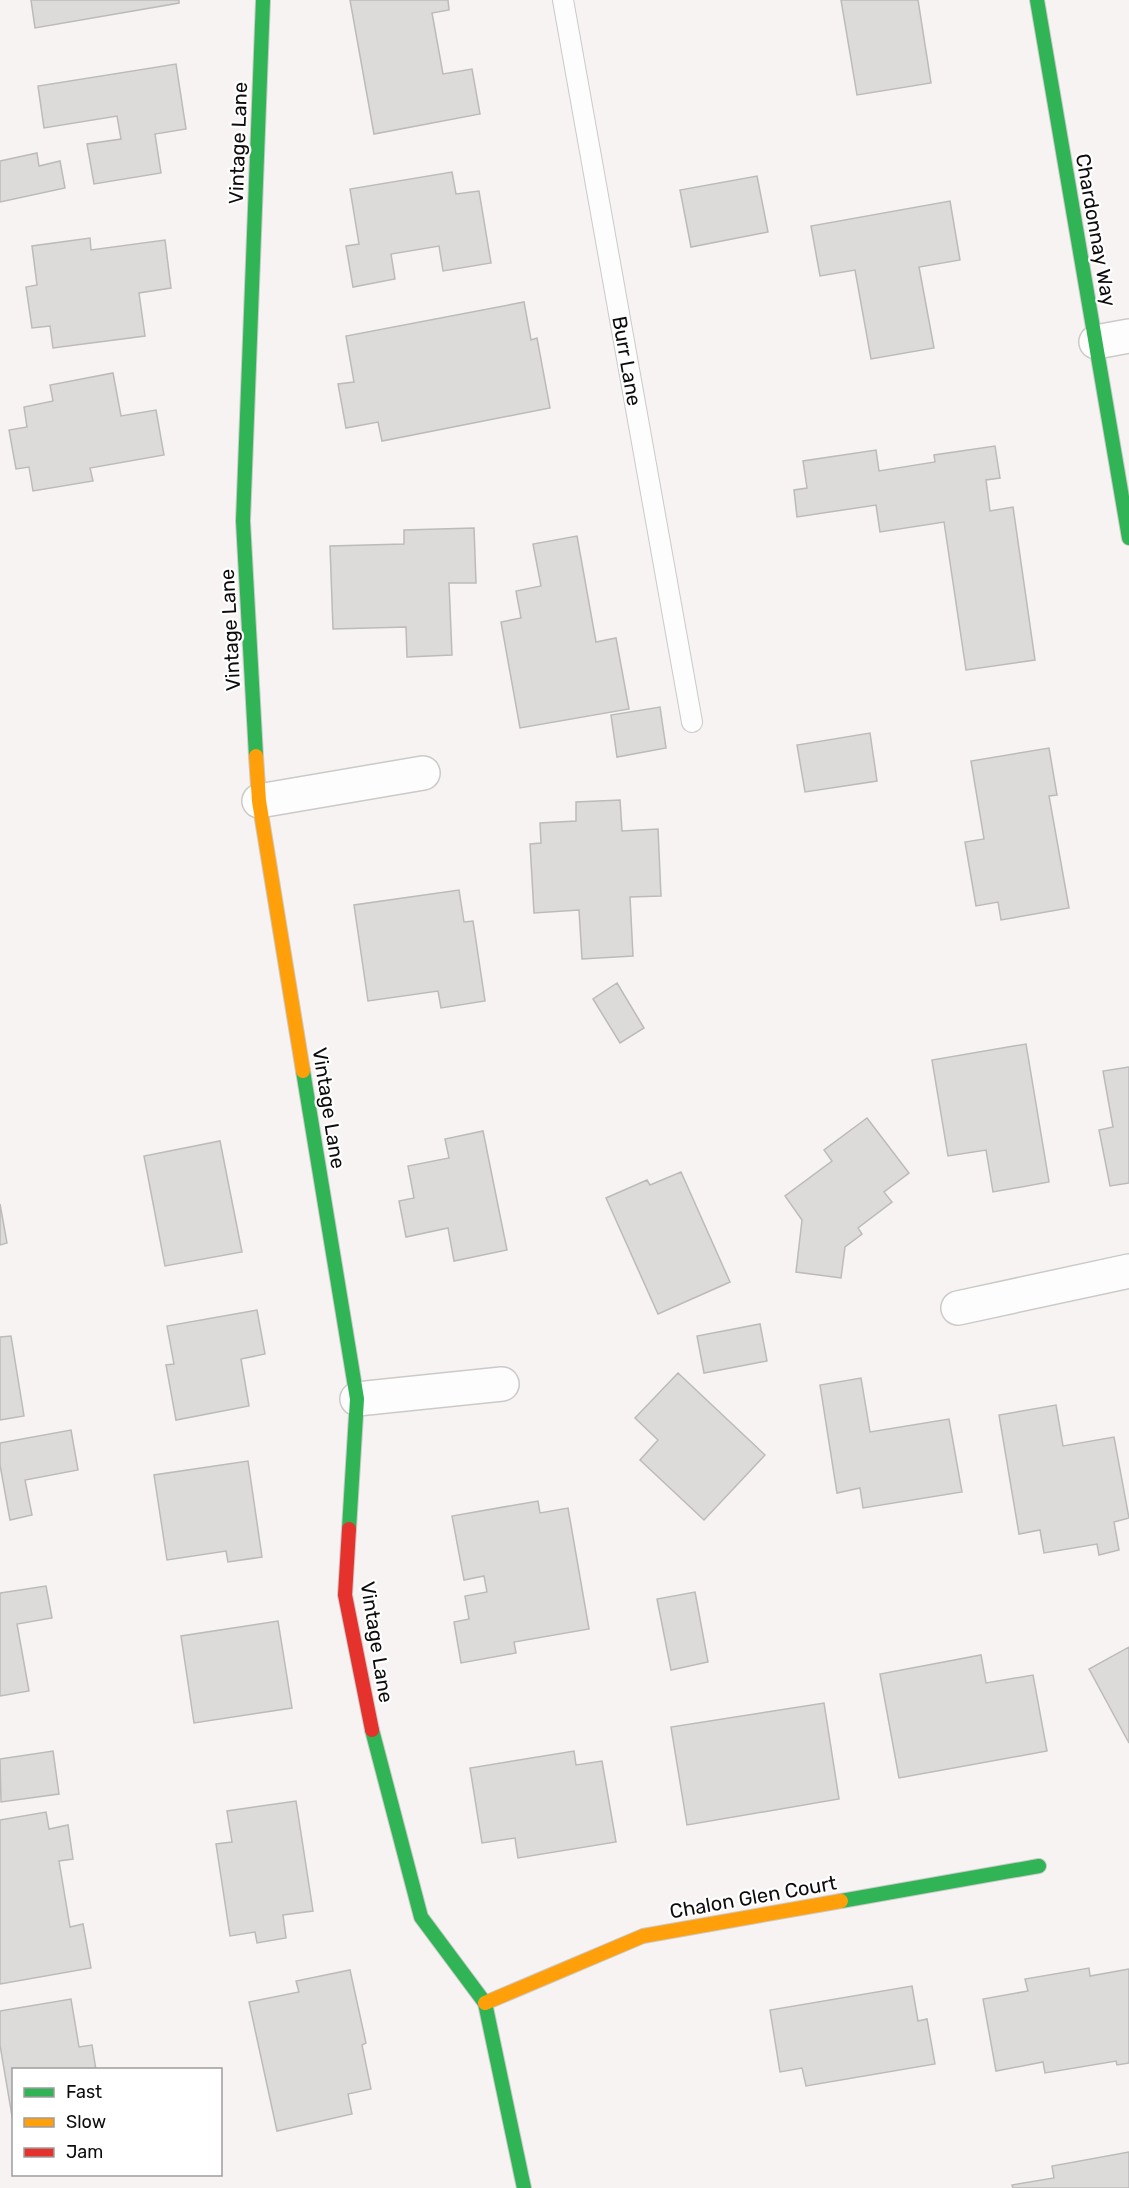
<svg xmlns="http://www.w3.org/2000/svg" width="1129" height="2188" viewBox="0 0 1129 2188" font-family="Rubik,sans-serif">
<style>
.building{fill:#dddbda;stroke:#bcbaba;stroke-width:1.5}
.lines{fill:none;stroke-linecap:round;stroke-linejoin:round}
.lane-casing{stroke:#cccac9;stroke-width:22}
.street-casing{stroke:#cccac9;stroke-width:36}
.fast-casing{stroke:#cccac9;stroke-width:16}
.slow-casing{stroke:#cccac9;stroke-width:16}
.jam-casing{stroke:#cccac9;stroke-width:16}
.lane{stroke:#fefdfd;stroke-width:20}
.street{stroke:#fefdfd;stroke-width:33}
.fast{stroke:#30b455;stroke-width:14}
.slow{stroke:#ff9f0a;stroke-width:14}
.jam{stroke:#e5322d;stroke-width:14}
.labels{text-anchor:middle;stroke-width:4.5;stroke-linejoin:round;paint-order:stroke}
.street-label{font-size:20px;fill:#0d0b0b;stroke:#fff}
</style>
<rect width="100%" height="100%" fill="#f6f3f2"/>
<path class="building" d="M31,0H179V3L35,28Z
M350,0H448L449,10L432,13L443,74L472,69L480,114L374,134Z
M841,0H918L931,83L857,95Z
M176,64L186,129L155,134L161,173L94,184L87,144L121,139L117,116L44,128L38,86Z
M37,153L39,166L60,161L65,188L0,202V161Z
M452,172L456,194L479,191L491,263L443,271L439,246L391,254L395,279L353,287L346,246L359,244L350,189Z
M757,176L768,232L691,247L680,190Z
M950,201L960,260L919,267L934,348L871,359L855,270L820,276L811,226Z
M90,238L91,250L165,240L171,288L139,293L145,336L53,348L50,326L32,328L26,287L37,285L32,246Z
M524,302L531,340L537,338L550,408L382,441L378,422L346,428L338,384L354,382L346,336Z
M113,373L121,416L156,410L164,455L90,468L93,481L33,491L29,467L16,469L9,430L27,427L24,407L53,401L50,385Z
M995,446L1000,478L986,480L990,511L1013,507L1035,660L966,670L944,522L880,532L876,505L797,517L794,490L807,488L803,461L876,450L879,471L935,462L934,455Z
M474,528L476,583H449L452,655L407,657L406,627L333,629L330,546L404,544V530Z
M577,536L596,642L616,638L629,709L520,728L501,622L521,618L516,591L541,586L533,544Z
M660,707L666,748L617,757L611,715Z
M870,733L877,781L805,792L797,745Z
M1049,748L1057,795L1049,796L1069,908L1001,920L998,902L976,906L965,842L984,839L971,761Z
M620,800L622,831L658,829L661,896L630,897L633,956L582,959L579,910L534,913L530,844L541,843L540,823L576,821V802Z
M459,890L464,922L473,921L485,1001L441,1008L438,991L368,1001L354,905Z
M617,983L644,1028L620,1043L593,999Z
M1026,1044L1049,1182L993,1192L986,1150L948,1156L932,1060Z
M1129,1067V1183L1110,1186L1099,1130L1113,1127L1103,1071Z
M867,1118L909,1173L884,1192L892,1202L858,1228L862,1234L845,1247L841,1278L796,1272L802,1220L785,1196L832,1161L824,1150Z
M483,1131L507,1250L454,1261L448,1228L406,1237L399,1201L414,1198L408,1166L449,1158L445,1139Z
M220,1141L242,1252L165,1266L144,1156Z
M681,1172L730,1282L658,1314L606,1198L647,1180L650,1185Z
M0,1204L7,1243L0,1245Z
M257,1310L265,1354L241,1359L249,1406L176,1420L166,1365L174,1364L167,1326Z
M760,1324L767,1361L704,1373L697,1336Z
M11,1336L24,1416L0,1420V1337Z
M678,1373L765,1455L704,1520L640,1460L658,1440L635,1418Z
M861,1378L870,1432L949,1419L962,1492L863,1508L860,1488L837,1493L820,1385Z
M1056,1405L1063,1446L1114,1437L1129,1518L1114,1522L1119,1550L1099,1555L1097,1544L1044,1553L1040,1530L1019,1534L999,1415Z
M71,1430L78,1470L25,1480L32,1515L10,1520L0,1465V1443Z
M248,1461L262,1557L228,1562L226,1551L167,1560L154,1475Z
M538,1501L540,1513L568,1508L589,1629L514,1642L516,1653L461,1663L454,1622L469,1619L465,1596L487,1592L484,1576L464,1580L452,1516Z
M46,1586L52,1618L17,1624L29,1691L0,1696V1593Z
M695,1592L708,1662L671,1670L657,1599Z
M278,1621L292,1708L194,1723L181,1636Z
M1129,1647V1743L1089,1669Z
M981,1655L986,1683L1033,1675L1047,1751L899,1778L880,1674Z
M824,1703L839,1799L687,1825L671,1727Z
M53,1751L59,1794L1,1802L0,1759Z
M574,1751L576,1765L602,1761L616,1842L518,1858L515,1838L482,1843L470,1768Z
M296,1801L313,1911L283,1915L286,1938L257,1943L255,1932L230,1936L216,1844L232,1842L227,1811Z
M46,1812L49,1829L68,1825L73,1859L59,1861L70,1927L83,1924L91,1968L0,1984V1820Z
M1089,1968L1090,1976L1129,1969V2063L1117,2065L1116,2061L1045,2073L1043,2062L996,2071L983,1999L1028,1991L1025,1979Z
M350,1970L366,2043L362,2045L371,2089L348,2094L352,2114L277,2131L249,2002L299,1992L296,1981Z
M912,1986L918,2021L927,2019L935,2064L806,2086L802,2068L780,2072L770,2010Z
M71,1999L79,2047L92,2045L96,2070H14L13,2122L0,2045V2011Z
M1129,2152V2188H1013L1012,2185L1054,2178L1052,2166Z"/>
<g class="lines">
<g class="lane-casing">
<path id="lane" d="M563,0L692,722"/>
</g>
<g class="street-casing">
<path id="street" d="M1096,342L1129,336
M259,801L423,773
M958,1308L1129,1271
M357,1399L502,1384"/>
</g>
<g class="fast-casing">
<path id="fast" d="M1037,0L1129,538
M256,756L243,521L263,0
M303,1071L357,1399L349,1529
M372,1730L421,1917L485,2003L524,2188
M841,1901L1039,1866"/>
</g>
<g class="slow-casing">
<path id="slow" d="M256,756L259,801L303,1071
M485,2003L643,1936L841,1901"/>
</g>
<g class="jam-casing">
<path id="jam" d="M349,1529L345,1595L372,1730"/>
</g>
<use href="#lane" class="lane"/>
<use href="#street" class="street"/>
<use href="#fast" class="fast"/>
<use href="#slow" class="slow"/>
<use href="#jam" class="jam"/>
</g>
<g class="labels">
<g class="street-label">
<text transform="translate(238 143) rotate(-88)" y="7">Vintage Lane</text>
<text transform="translate(1096 230) rotate(80)" y="7">Chardonnay Way</text>
<text transform="translate(627 361) rotate(80)" y="7">Burr Lane</text>
<text transform="translate(230 630) rotate(-93)" y="7">Vintage Lane</text>
<text transform="translate(329 1108) rotate(81)" y="7">Vintage Lane</text>
<text transform="translate(377 1642) rotate(81)" y="7">Vintage Lane</text>
<text transform="translate(753 1897) rotate(-10)" y="7">Chalon Glen Court</text>
</g>
</g>
<rect x="12" y="2068" width="210" height="108" fill="#ffffff" stroke="#9e9d9d" stroke-width="1.5"/>
<rect x="24" y="2088" width="30" height="9" fill="#30b455" stroke="#9e9d9d" stroke-width="1.5"/>
<text x="66" y="2098" font-size="18" fill="#0d0b0b">Fast</text>
<rect x="24" y="2118" width="30" height="9" fill="#ff9f0a" stroke="#9e9d9d" stroke-width="1.5"/>
<text x="66" y="2128" font-size="18" fill="#0d0b0b">Slow</text>
<rect x="24" y="2148" width="30" height="9" fill="#e5322d" stroke="#9e9d9d" stroke-width="1.5"/>
<text x="66" y="2158" font-size="18" fill="#0d0b0b">Jam</text>
</svg>
